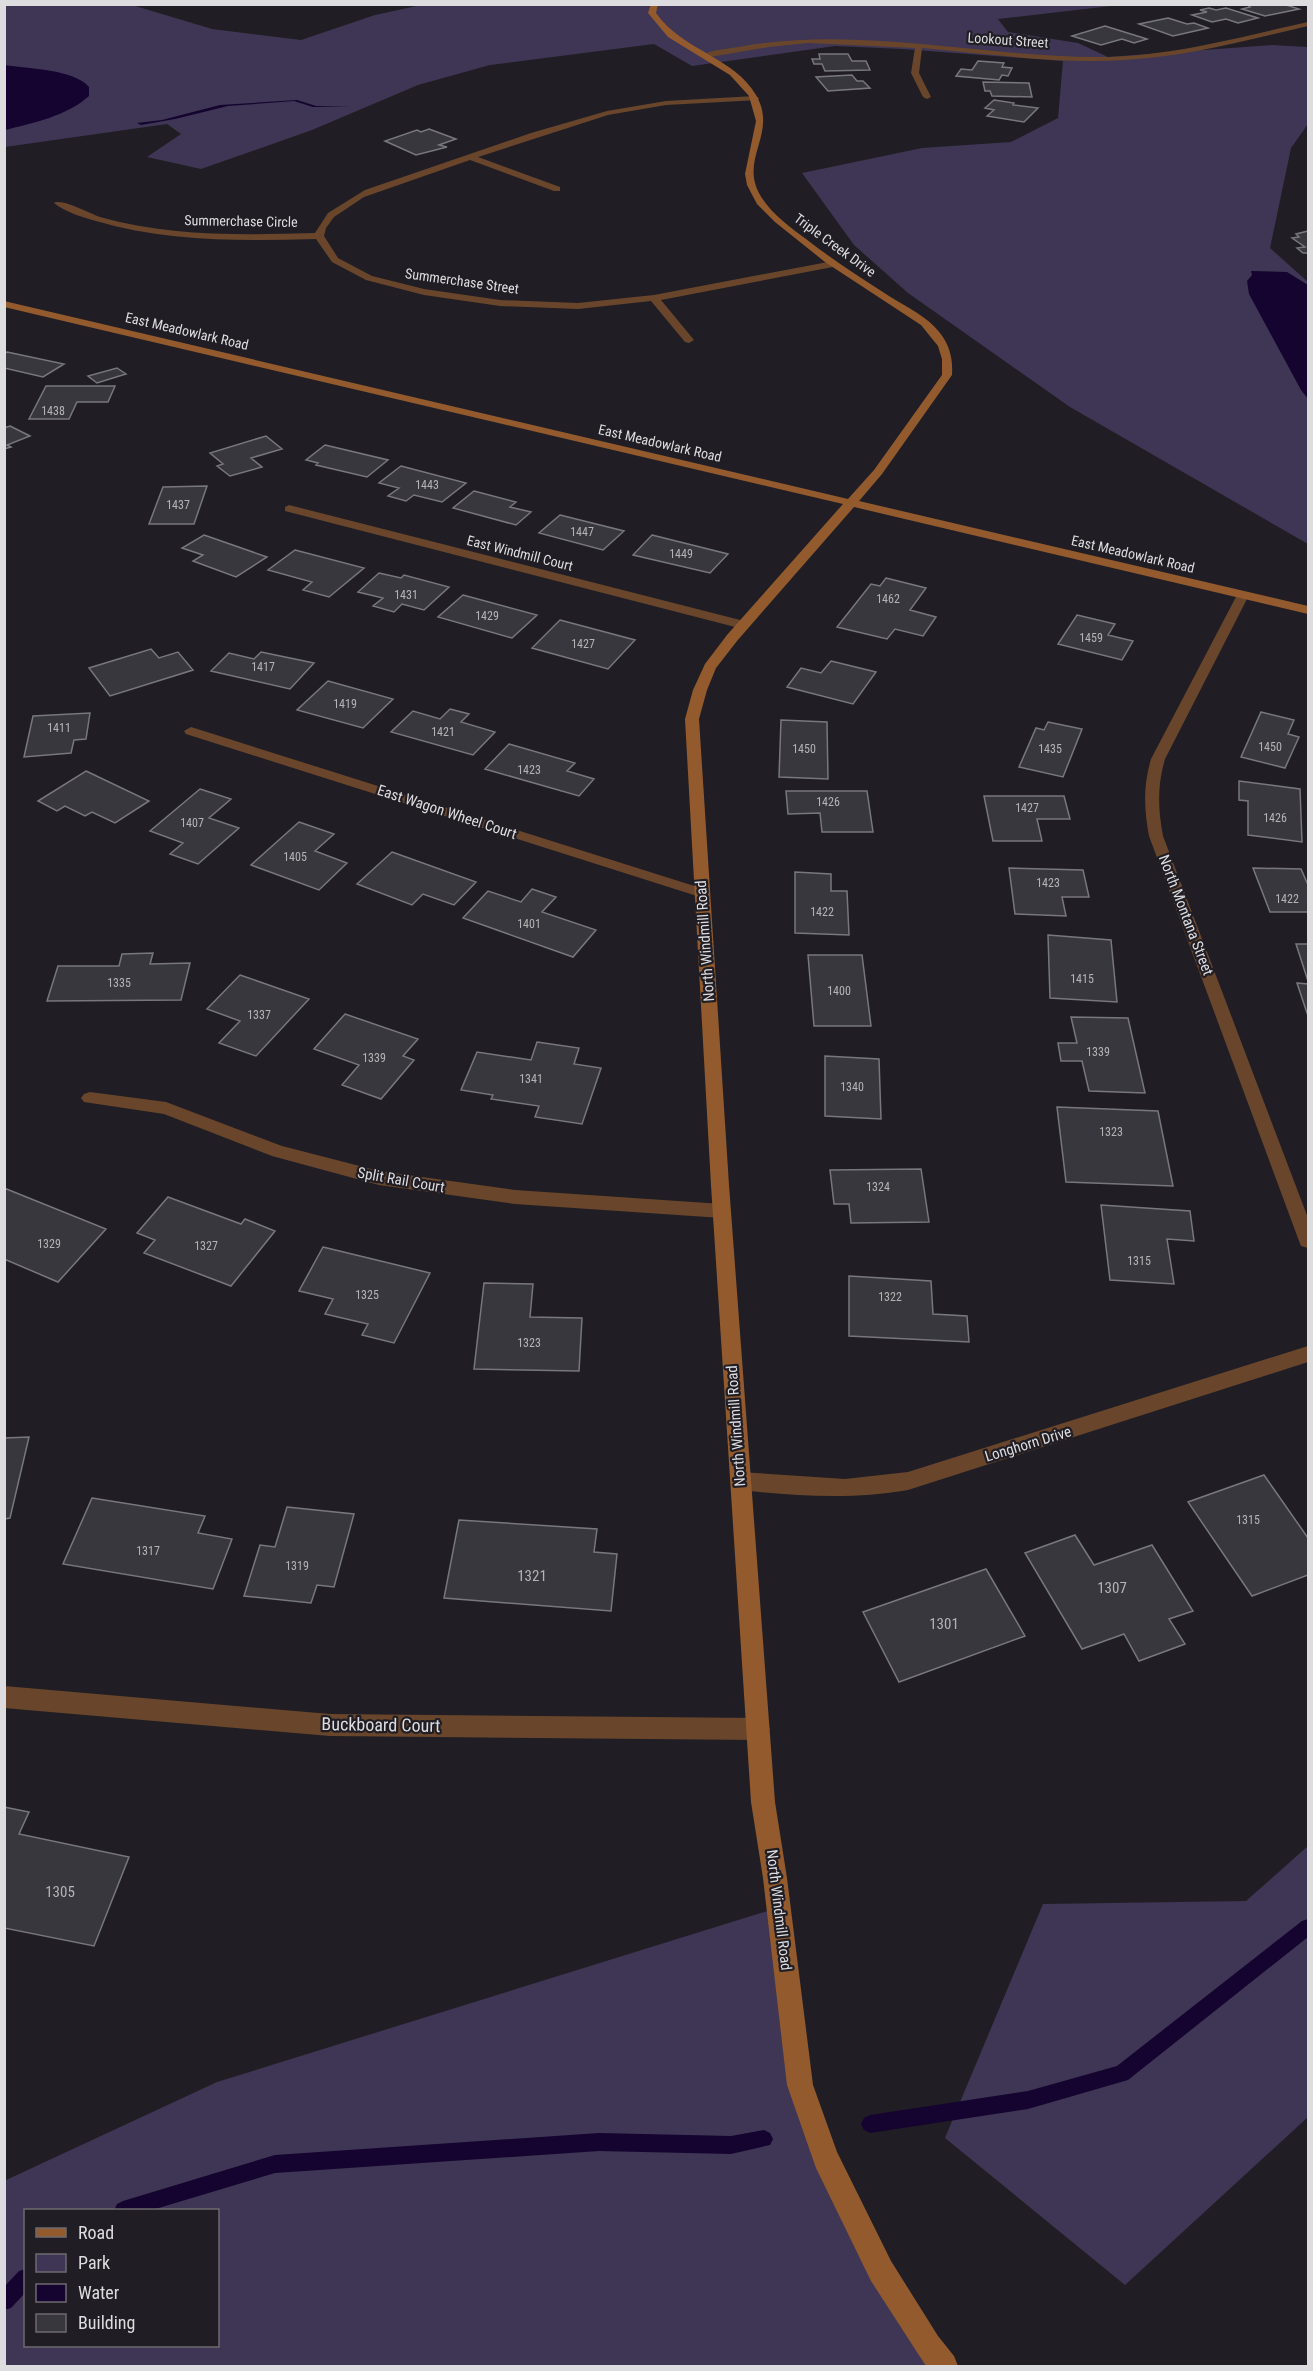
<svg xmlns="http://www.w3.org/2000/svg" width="1313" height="2371" viewBox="0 0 1313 2371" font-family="'Roboto Condensed',sans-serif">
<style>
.green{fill:#3e3654;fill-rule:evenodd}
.water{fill:#15042f}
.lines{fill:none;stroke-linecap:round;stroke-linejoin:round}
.stream{fill:#15042f;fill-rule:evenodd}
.building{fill:#38373d;stroke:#78777e;stroke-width:1.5}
.street{fill:#69462b;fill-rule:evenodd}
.secondary{fill:#935b2d;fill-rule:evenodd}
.labels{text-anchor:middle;stroke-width:4.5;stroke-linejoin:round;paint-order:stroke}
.number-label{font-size:12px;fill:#b4b4b7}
.far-street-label{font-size:14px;fill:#dddde0;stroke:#201e24}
.street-label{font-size:15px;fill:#dddde0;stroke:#201e24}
.near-number-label{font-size:15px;fill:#b4b4b7}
.near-street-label{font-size:18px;fill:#dddde0;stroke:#201e24}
</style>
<rect width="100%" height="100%" fill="#201e24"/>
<path class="green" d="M426,4H1128L998,19L1008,32L1078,43L1108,57L1272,45L1308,47V124L1291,148L1270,248L1308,282V544L1070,407L908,293L854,245L802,173L922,148L1011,142L1058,118L1063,61L902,49L835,46L692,66L654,44L490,65L418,85L312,130L201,169L147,157L181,134L167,124L5,147L4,5H132L212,29L301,40L375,15Z
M1308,1846V2117L1125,2285L945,2138L1043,1904L1246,1901Z
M777,1908L801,2085L928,2346L945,2366H5L4,2181L217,2082ZM26,2210H218V2346H26Z"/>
<path class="water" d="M5,65C28,69 74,69 89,87V96C67,116 33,123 5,130Z
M297,100L316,106L351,107H313L294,101L228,106L175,119L141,125L137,123L162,120L220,105Z
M1251,271L1287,272L1308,285V399L1301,390L1249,294L1247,281L1252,275Z"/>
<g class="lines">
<path class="stream" d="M1308,1919V1937L1128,2080L1028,2109L870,2133L864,2130L861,2124L864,2118L870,2115L1028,2091L1117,2066L1302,1921Z
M764,2130L770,2133L773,2139L770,2145L731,2154L599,2151L275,2173L152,2210H114L117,2204L123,2201L275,2155L599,2133L731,2136Z
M26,2269V2292L11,2308L4,2310V2287L19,2271Z"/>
</g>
<path class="building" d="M1283,4L1299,9L1265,16L1242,9L1250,7L1246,4Z
M1209,8L1216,10L1226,8L1258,18L1238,23L1226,19L1212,22L1192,15L1207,12L1200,10Z
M1168,18L1187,24L1194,23L1208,28L1173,36L1139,24Z
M1105,26L1147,39L1134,43L1122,39L1101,45L1072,36Z
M819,54H848L852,61H866L870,70L825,71L822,64H814L812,59H820Z
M978,61L1004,63L1002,67L1012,68L1008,76L1002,75L999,80L956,76L961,69L972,70Z
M852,75L857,81H863L870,88L828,91L816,77Z
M983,82L1029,83L1032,97L992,96L990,91H985Z
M994,100L1014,103L1013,105L1038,108L1024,122L987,116L994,110L985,108Z
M429,129L456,139L439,145L447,147L416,155L385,141L417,130L421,132Z
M1308,231V253H1303L1297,248L1305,247L1292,238L1299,237L1296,234Z
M7,352L64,364L43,377L4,368V354Z
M117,368L126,374L97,383L88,376Z
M46,386H115L108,402H77L69,419H29Z
M10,426L30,436L7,445L11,447L4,449V428Z
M266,436L282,449L251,458L262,467L230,476L217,466L223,464L210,453Z
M325,445L388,460L367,477L316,465L318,463L306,460Z
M401,466L466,483L442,502L414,495L406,501L388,496L399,488L379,483Z
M207,486L194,524H149L163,487Z
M474,491L516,502L510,507L531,512L516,525L453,508Z
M560,515L624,531L603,550L539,533Z
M204,535L267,557L236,577L193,561L203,555L182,548Z
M652,535L728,554L710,573L633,555Z
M295,550L364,568L329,597L303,590L312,582L268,570Z
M379,573L401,578L404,575L449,587L424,610L402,604L394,612L373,606L383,598L358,592Z
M886,578L926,588L910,610L936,617L923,636L895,629L887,639L837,627L871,584L880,586Z
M463,595L537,615L512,638L438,617Z
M1077,615L1115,624L1108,635L1133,641L1122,660L1058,644Z
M560,620L635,640L608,669L532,648Z
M151,649L159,658L178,652L193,670L110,696L89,668Z
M261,652L314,663L290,689L211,671L229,653L254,659Z
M831,661L876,672L853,704L787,687L801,668L821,673Z
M328,681L393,699L363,728L297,710Z
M450,709L469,714L461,722L495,732L473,755L391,732L413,711L440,719Z
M1261,712L1294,720L1288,734L1299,737L1285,768L1241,757Z
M90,713L86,739L74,740L71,753L24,757L33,716Z
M781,720L827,722L828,779L779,777Z
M1048,722L1082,729L1063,777L1019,767L1036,728L1044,730Z
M509,744L575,763L567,771L594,779L579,796L485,769Z
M86,771L149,801L115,823L92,812L85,816L65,806L57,811L38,801Z
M1239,781L1300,789L1302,842L1248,835V801L1239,800Z
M200,789L231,799L209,818L239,828L198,864L170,854L183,843L150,831Z
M786,791H867L873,832H822L820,813L788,814Z
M984,796H1064L1070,819H1037L1042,841H993Z
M299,822L334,834L315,851L347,863L319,890L251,865Z
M392,852L476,882L454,905L423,894L412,905L357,884Z
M1009,868L1083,870L1089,897H1062L1066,916L1015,914Z
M1253,868L1301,869L1308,885V912H1270Z
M795,872L831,874V891H847L849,935L795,933Z
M532,889L556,897L542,912L596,930L573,957L463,918L488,891L521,902Z
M1048,935L1111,940L1117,1002L1050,998Z
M1296,944H1308V981Z
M153,953L150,964L190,963L181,1000L47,1001L58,966H119L122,954Z
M808,955H862L871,1026H814Z
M240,975L309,999L256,1056L219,1043L240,1021L207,1009Z
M1297,983L1308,984V1016Z
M345,1014L418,1039L403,1056L414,1060L381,1099L342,1085L359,1065L314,1049Z
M1071,1017L1128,1018L1145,1093L1089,1091L1082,1061H1061L1058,1043H1077Z
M537,1042L579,1048L574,1064L601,1068L582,1124L535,1117L539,1106L491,1099L493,1095L461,1090L477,1052L531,1060Z
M825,1056L879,1059L881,1119L825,1116Z
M1057,1107L1158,1111L1173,1186L1066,1182Z
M921,1169L929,1222L851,1223L849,1204H834L830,1170Z
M4,1188L106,1229L58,1282L4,1259Z
M168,1197L241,1224L245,1219L275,1231L231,1286L144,1253L155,1240L137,1233Z
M1101,1205L1190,1211L1194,1241L1167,1239L1174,1284L1110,1280Z
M323,1247L430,1273L394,1343L362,1335L368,1324L325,1314L333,1299L299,1291Z
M849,1276L931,1281L933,1314L967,1316L969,1342L849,1336Z
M484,1283L533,1284L530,1317L582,1318L579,1371L474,1369Z
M29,1437L10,1518L4,1519V1438Z
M1264,1475L1308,1538V1575L1252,1596L1188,1502Z
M92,1498L205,1516L198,1533L232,1539L213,1589L63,1564Z
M287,1507L354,1514L334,1587L317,1585L311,1603L244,1596L260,1545L275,1547Z
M459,1520L597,1529L594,1552L617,1554L611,1611L444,1598Z
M1075,1535L1094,1565L1152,1545L1193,1611L1169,1619L1185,1644L1139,1661L1124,1634L1082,1649L1025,1553Z
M986,1569L1025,1636L899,1682L863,1612Z
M4,1807L29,1812L19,1834L129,1857L94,1946L4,1928Z"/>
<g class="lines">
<path class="street" d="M1308,22V26C1248,40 1186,57 1124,60C1057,64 989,54 922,48L919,73L931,97L927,99L923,97L911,73L915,48L808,43L769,47L704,58L700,56C711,49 731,49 744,46C862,26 980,57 1098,57C1169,57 1239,37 1308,22Z
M755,96L759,98L758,100L666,105L608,115L478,157L560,187V191H554L470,160L364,197L334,217L326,228L324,236L338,258L372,276L424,289L500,300L578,303L654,295L833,261L838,264L833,267L661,300L694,340L689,343L685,342L651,301L578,309L500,306L424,295L366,280L332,262L316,239C242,241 167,242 96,221C82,217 65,212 54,203C61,198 89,213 100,217C170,237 243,235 315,233L328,213L365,190L531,133L607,111L666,101Z
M289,505L748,622L749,625L743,629L285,511V507Z
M1243,591L1249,595L1165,759C1157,786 1158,809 1163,836L1308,1218V1248L1301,1246L1299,1241L1149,836C1144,809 1143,786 1151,759L1237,595Z
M191,727L707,890L710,893L707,896H697L186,734L184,731Z
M90,1092L166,1102L282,1146L379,1171L515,1190L722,1204L728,1206L731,1211L728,1216L722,1218L515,1204L379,1185L272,1156L164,1114L84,1102L81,1098L84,1094Z
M1308,1346V1362L908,1490C851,1500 797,1496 740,1490L733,1487L730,1481L733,1475L740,1472L845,1479L908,1472Z
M4,1686L330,1714L758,1718L766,1721L770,1729L766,1737L758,1740L330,1736L4,1708Z"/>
<path class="secondary" d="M651,4H658L656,13C683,51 734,57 756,95C776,129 747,152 755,183C761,206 788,226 806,239C833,260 861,278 889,296C906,307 927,316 940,333C950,346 953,359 952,375L882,474L859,501L1308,606V614L854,507L737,641L716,668L707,690L699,719L729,1185L775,1802L787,1878L813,2085L837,2152L891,2261L938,2336L954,2356L958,2366H926L871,2281L816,2168L787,2085L763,1878L751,1802L711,1185L685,719L693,690L705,664L727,635L843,504L4,307V301L848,499L874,470L942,375V359L938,346L921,325L825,262L775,222L757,204L747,185L745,174L756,121L749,96L730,75L668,37L648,13Z"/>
</g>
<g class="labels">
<g class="number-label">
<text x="53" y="415">1438</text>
<text x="427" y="489">1443</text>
<text x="178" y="509">1437</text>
<text x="582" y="536">1447</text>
<text x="681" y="558">1449</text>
<text x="406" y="599">1431</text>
<text x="888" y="603">1462</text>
<text x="487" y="620">1429</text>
<text x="1091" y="642">1459</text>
<text x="583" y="648">1427</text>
<text x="263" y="671">1417</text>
<text x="345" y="708">1419</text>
<text x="59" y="732">1411</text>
<text x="443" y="736">1421</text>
<text x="1270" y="751">1450</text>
<text x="804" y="753">1450</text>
<text x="1050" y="753">1435</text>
<text x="529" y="774">1423</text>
<text x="828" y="806">1426</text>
<text x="1027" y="812">1427</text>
<text x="1275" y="822">1426</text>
<text x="192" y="827">1407</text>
<text x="295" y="861">1405</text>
<text x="1048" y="887">1423</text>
<text x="1287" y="903">1422</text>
<text x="822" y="916">1422</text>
<text x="529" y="928">1401</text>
<text x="1082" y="983">1415</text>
<text x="119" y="987">1335</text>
<text x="839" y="995">1400</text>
<text x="259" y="1019">1337</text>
<text x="1098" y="1056">1339</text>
<text x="374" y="1062">1339</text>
<text x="531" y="1083">1341</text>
<text x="852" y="1091">1340</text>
<text x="1111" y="1136">1323</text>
<text x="878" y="1191">1324</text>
<text x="49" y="1248">1329</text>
<text x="206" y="1250">1327</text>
<text x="1139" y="1265">1315</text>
<text x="367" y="1299">1325</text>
<text x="890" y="1301">1322</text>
<text x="529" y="1347">1323</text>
<text x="1248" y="1524">1315</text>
<text x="148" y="1555">1317</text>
<text x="297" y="1570">1319</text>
</g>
<g class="far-street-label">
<text transform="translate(1008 40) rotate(4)" y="5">Lookout Street</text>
<text transform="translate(241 221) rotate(1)" y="5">Summerchase Circle</text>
<text transform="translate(835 245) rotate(36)" y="5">Triple Creek Drive</text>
<text transform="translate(462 281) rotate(8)" y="5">Summerchase Street</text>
<text transform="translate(187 331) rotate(13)" y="5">East Meadowlark Road</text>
<text transform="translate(660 443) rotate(13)" y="5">East Meadowlark Road</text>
<text transform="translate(520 553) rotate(14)" y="5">East Windmill Court</text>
<text transform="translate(1133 554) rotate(13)" y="5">East Meadowlark Road</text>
</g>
<g class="street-label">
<text transform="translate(447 812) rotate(18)" y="5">East Wagon Wheel Court</text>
<text transform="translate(1186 915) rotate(69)" y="5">North Montana Street</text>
<text transform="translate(705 941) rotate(-94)" y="5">North Windmill Road</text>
<text transform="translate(401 1180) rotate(10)" y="5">Split Rail Court</text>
<text transform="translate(736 1426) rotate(-94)" y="5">North Windmill Road</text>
<text transform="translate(1028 1444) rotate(-17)" y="5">Longhorn Drive</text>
<text transform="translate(779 1910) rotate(83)" y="5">North Windmill Road</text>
</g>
<g class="near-number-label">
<text x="532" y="1581">1321</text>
<text x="1112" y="1593">1307</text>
<text x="944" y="1629">1301</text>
<text x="60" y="1897">1305</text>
</g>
<g class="near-street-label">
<text transform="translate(381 1725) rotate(1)" y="6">Buckboard Court</text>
</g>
</g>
<rect width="1313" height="2371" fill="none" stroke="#dddde0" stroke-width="12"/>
<rect x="24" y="2209" width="195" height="138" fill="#201e24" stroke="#6c6a6f" stroke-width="1.5"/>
<rect x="36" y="2228" width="30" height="9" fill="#935b2d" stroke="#6c6a6f" stroke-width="1.5"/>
<text x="78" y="2239" font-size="18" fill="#dddde0">Road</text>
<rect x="36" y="2254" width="30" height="18" fill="#3e3654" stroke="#6c6a6f" stroke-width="1.5"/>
<text x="78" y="2269" font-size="18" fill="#dddde0">Park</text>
<rect x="36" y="2284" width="30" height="18" fill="#15042f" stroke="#6c6a6f" stroke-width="1.5"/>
<text x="78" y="2299" font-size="18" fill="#dddde0">Water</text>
<rect x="36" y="2314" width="30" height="18" fill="#38373d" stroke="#6c6a6f" stroke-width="1.5"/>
<text x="78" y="2329" font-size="18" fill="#dddde0">Building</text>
</svg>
